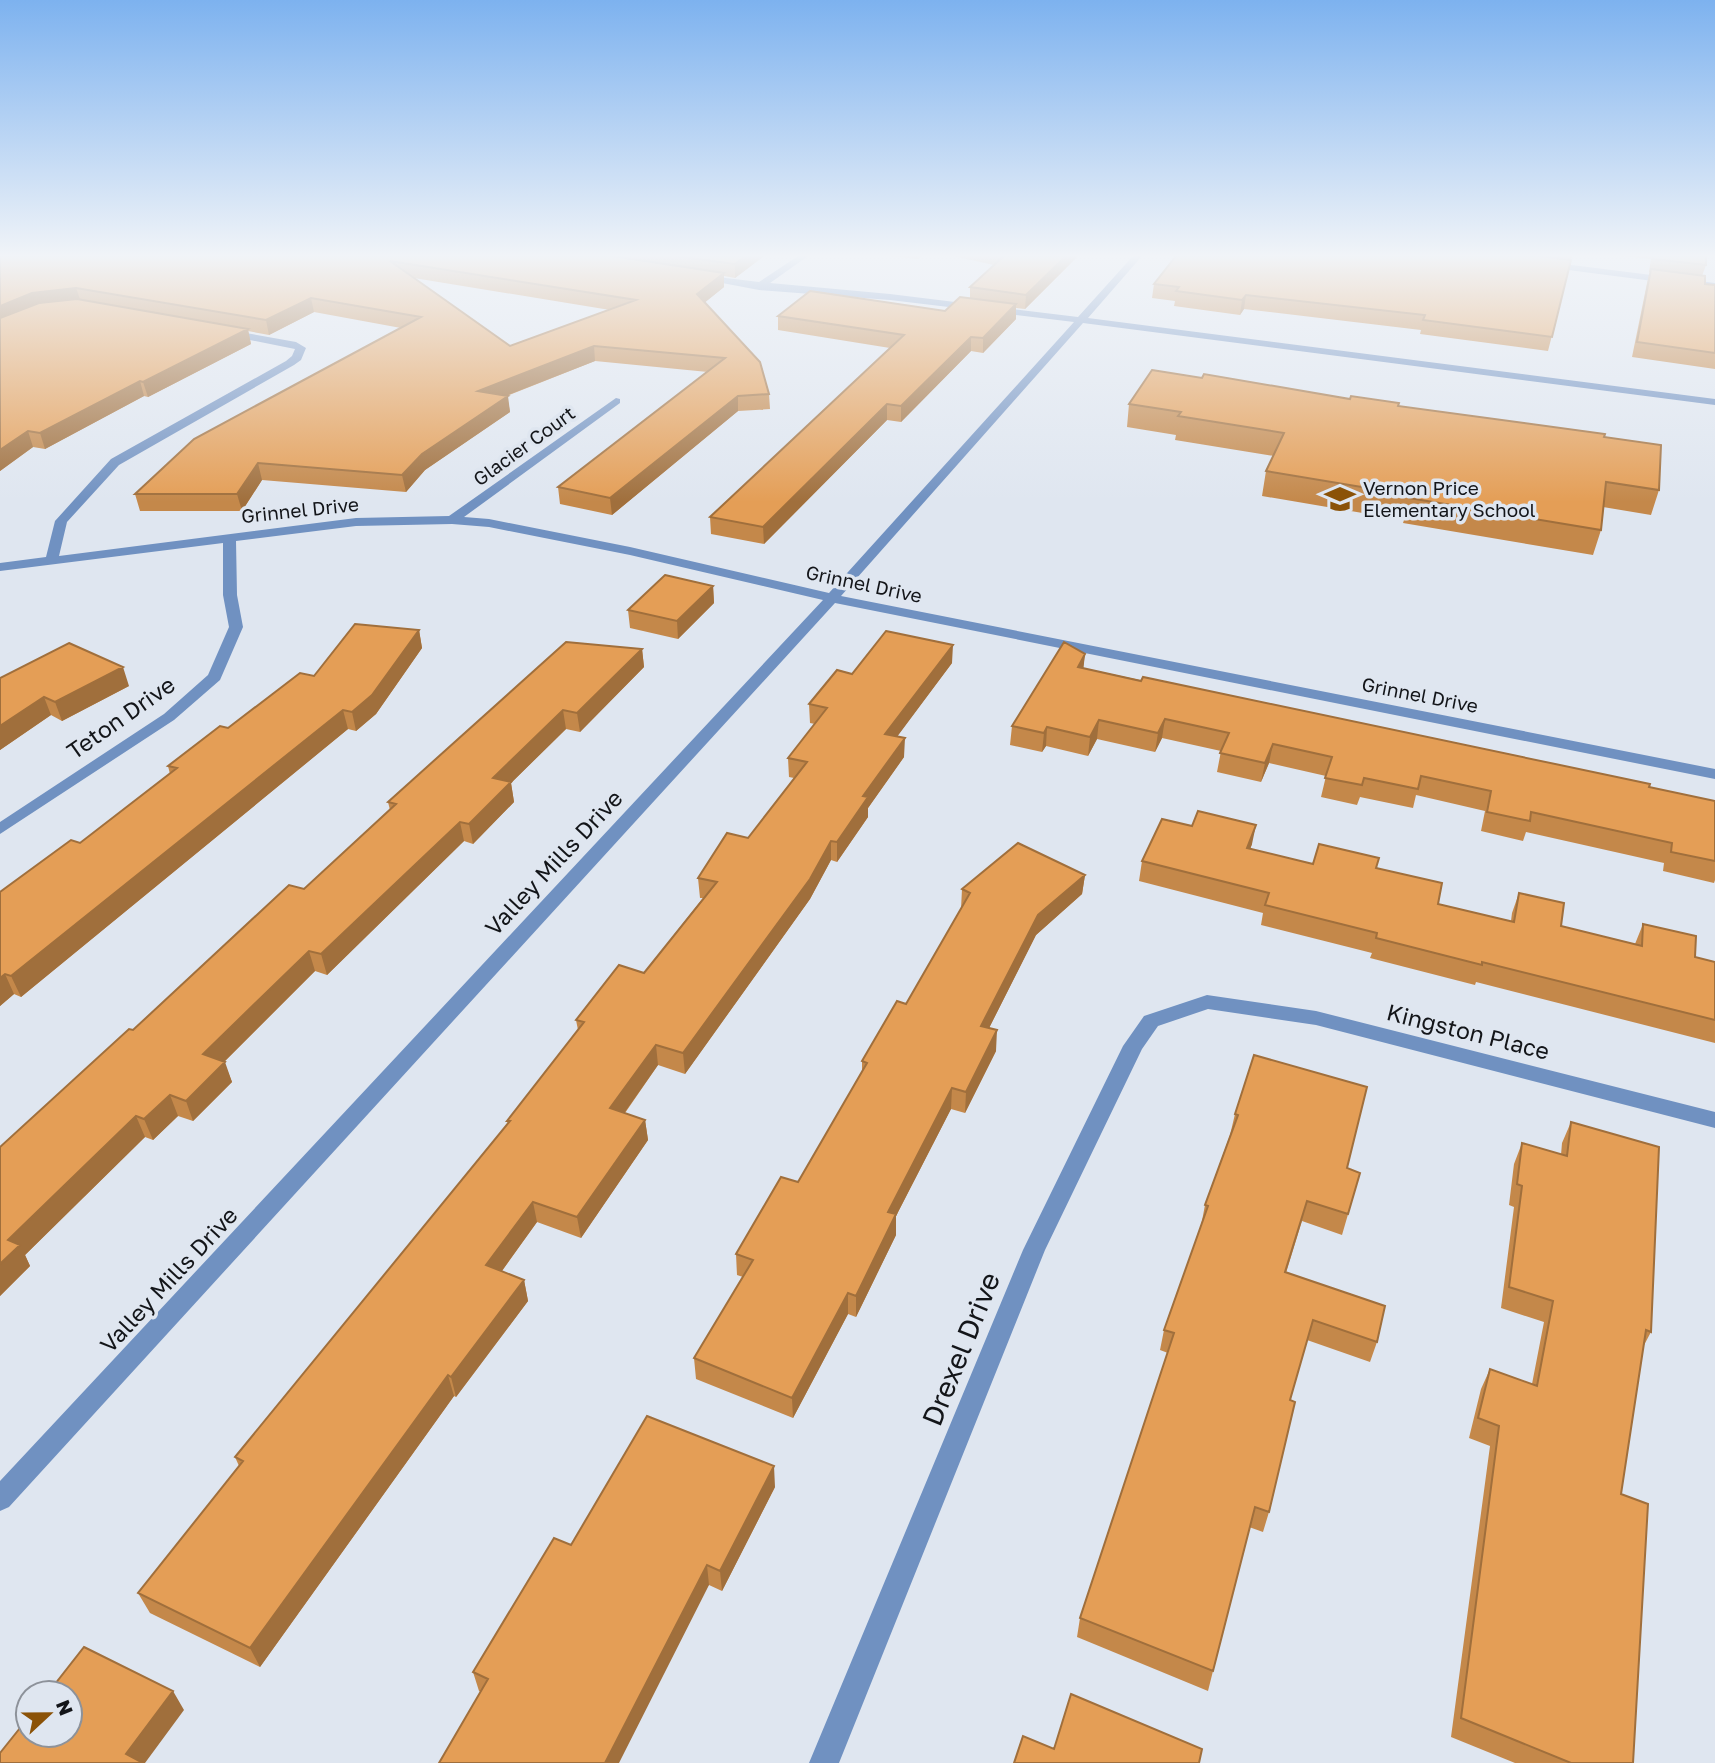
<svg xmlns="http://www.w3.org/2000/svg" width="1715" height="1763" viewBox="0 0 1715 1763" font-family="'Golos Text',sans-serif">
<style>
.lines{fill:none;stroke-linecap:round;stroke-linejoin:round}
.minor{fill:#7091c1;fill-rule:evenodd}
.wall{fill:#c4884a;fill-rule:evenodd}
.shaded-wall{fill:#a06f3c}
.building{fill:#e49e56;stroke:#a06f3c;stroke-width:2;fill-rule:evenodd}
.labels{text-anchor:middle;stroke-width:7;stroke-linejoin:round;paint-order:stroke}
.far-street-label{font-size:19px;fill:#131519;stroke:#dfe6f0}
.far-poi-label{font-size:19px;fill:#131519;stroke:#dfe6f0;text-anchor:start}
.street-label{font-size:23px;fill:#131519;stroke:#dfe6f0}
.near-street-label{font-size:28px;fill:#131519;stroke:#dfe6f0}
</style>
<rect width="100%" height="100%" fill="#dfe6f0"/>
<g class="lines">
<path class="minor" d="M798,256H808L770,283L890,294L1078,317L1133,256H1142L1088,318L1715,399V405L1083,323L841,596L1715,769V779L835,603L9,1507L0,1511V1481L823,600L630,555L489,527L452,524L356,526L236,541L237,595L243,627L220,680L174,720L0,834V822L164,714L208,675L229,627L223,595V543L0,571V563L46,557L55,521L111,459L286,361L292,356L295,349L225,335L224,333L229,330L296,342L306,348L301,360L294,365L119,465L67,522L59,556L356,518L449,516L616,398L620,399V403L464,517L489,519L630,547L829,593L1074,322L890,300L759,290L696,278L701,275L759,282Z
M1548,262L1715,283V289L1545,267L1543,265Z
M1207,995L1316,1011L1715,1112V1128L1316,1025L1208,1009L1158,1026L1142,1049L1045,1250L839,1763H809L1023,1250L1123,1046L1144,1016Z"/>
</g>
<path class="wall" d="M0,256H764L735,278L724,276V287L705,302L769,394L770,409L738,411L612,515L560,504L558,487L708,372L595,361L507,396L510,412L425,470L406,492L262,480L242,511H140L135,494L401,328L314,312L269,335L248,331L251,344L148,397L144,396L45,449L33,447L0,471ZM414,278L610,310L510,346Z
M889,256H922L918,259Z
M953,256H1078L1025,309L1016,308V319L983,353L971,351L901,422L887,420L764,544L711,534L710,517L890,348L778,330V316L945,311L970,298V287L994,265Z
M1176,256H1572L1548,351L1420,334L1421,330L1244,309L1240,315L1174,306L1175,301L1152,298L1154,284Z
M1620,256H1706V265L1702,276L1705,284L1715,285V369L1632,357L1647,283L1650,272H1649L1651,259Z
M1350,399L1604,437L1659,490L1651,515L1603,507L1601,530L1593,555L1403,523L1404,520L1262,496L1266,471L1274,456L1175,440L1176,435L1127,427L1129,404Z
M713,586L714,603L678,639L630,628L628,610Z
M419,630L422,648L376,714L356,731L348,729L21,997L14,994L0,1006V892L80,843L170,774L168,766L228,728L314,676Z
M642,649L644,667L580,732L566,729L511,783L514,802L473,844L464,841L327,975L315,971L224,1062L232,1082L193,1121L178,1116L153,1140L145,1137L25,1255L30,1266L0,1296V1147L133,1030L304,889L390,810L388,802Z
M1085,654L1083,668L1715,801V880L1714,883L1663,871L1664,863L1526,832L1523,841L1481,831L1485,811L1416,795L1413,808L1360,797L1357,805L1321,797L1326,776L1269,763L1261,782L1217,772L1221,751L1162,738L1155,752L1097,739L1088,756L1046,746L1042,752L1010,745L1012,726Z
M952,663L897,736L904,757L868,808V817L837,862L831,860L810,899L685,1074L658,1065L625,1113L645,1120L648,1140L581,1238L537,1222L502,1271L524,1280L528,1301L456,1397L454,1396L260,1667L150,1613L138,1593L239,1466L235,1457L508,1124L507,1121L578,1030L576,1020L644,973L703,898H700L698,878L748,838L794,778L789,777L788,758L815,724L810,723L809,704L852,674Z
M0,678L129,686L62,721L51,715L0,750Z
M1192,826L1252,844L1250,849L1313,864L1376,868L1438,904L1511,921L1512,913L1519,893L1561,926L1635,944L1643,924L1695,957L1715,962V1043L1476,982L1475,985L1370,958L1372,953L1261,925L1263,913L1139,881L1142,861Z
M1085,875L1082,894L1036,935L989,1028L996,1051L965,1113L951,1109L896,1216V1235L856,1317L848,1314L793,1418L696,1379L694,1358L743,1277L737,1275L736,1254L798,1182L862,1072V1061L906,1004L961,909L962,889Z
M1235,1114L1347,1168L1360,1173L1342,1235L1302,1221L1286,1273L1377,1342L1370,1362L1307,1340L1290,1400L1269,1512L1263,1532L1249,1527L1208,1691L1077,1637L1080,1618L1168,1353L1160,1350L1164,1330L1201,1226L1205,1205L1230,1135Z
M1571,1122L1651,1332L1643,1347L1621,1494L1633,1763H1515L1451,1737L1490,1446L1469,1438L1481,1389L1490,1369L1532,1384L1544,1322L1501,1308L1514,1207L1509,1205L1514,1164L1522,1143L1561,1155L1562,1143Z
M775,1487L722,1591L709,1585L481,1692L479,1691L473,1672L571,1545Z"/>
<path class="shaded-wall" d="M746,256H764L735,278V264Z
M1066,256H1078L1025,309L1026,295Z
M724,273V287L698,308L697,294Z
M76,288L81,302L0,322V306L32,293Z
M1246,295L1244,309L1240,315L1242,300Z
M311,298L314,312L269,335L266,320Z
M1016,304V319L983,353V338Z
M248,329L251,344L148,397L143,382Z
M971,337V351L901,422V406Z
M594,346L595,361L480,406L478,391Z
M140,381L144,396L45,449L40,433Z
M508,396L510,412L425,470L406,492L402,475L422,454Z
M738,396V411L612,515L610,498Z
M887,404V420L764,544L763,527Z
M28,431L33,447L0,471V450Z
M258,463L262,480L242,511L237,494Z
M713,586L714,603L678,639L677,621Z
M419,630L422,648L376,714L356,731L352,712Z
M953,645L952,663L885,753V734Z
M642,649L644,667L580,732L577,713Z
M1085,654L1083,672L1078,667Z
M123,667L129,686L62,721L55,702Z
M44,697L51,715L0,750V726Z
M343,710L348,729L21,997L11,976Z
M563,710L566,729L511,783L514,802L473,844L469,824L493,778Z
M1165,719L1162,738L1155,752L1158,733Z
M1099,720L1097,739L1088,756L1090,737Z
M1047,727L1046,746L1042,752L1044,733Z
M905,738L904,757L868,808V817L837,862V842L863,796Z
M1273,744L1269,763L1261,782L1265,763Z
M460,822L464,841L327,975L321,954Z
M1256,825L1252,844L1243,868L1247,848Z
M831,841V860L810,899L685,1074L683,1053Z
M1085,875L1082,894L1036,935L980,1046L981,1026L1038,915Z
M309,951L315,971L211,1075L203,1054Z
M5,974L14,994L0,1006V978Z
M997,1030L996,1051L965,1113L966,1092Z
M656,1045L658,1065L613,1129L610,1108Z
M225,1062L232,1082L193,1121L186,1101Z
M952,1088L951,1109L896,1216V1235L856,1317V1296L888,1212Z
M170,1095L178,1116L153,1140L144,1119Z
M136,1116L145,1137L25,1255L30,1266L0,1296V1264L8,1240Z
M645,1120L648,1140L581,1238L577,1217Z
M533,1202L537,1222L491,1286L486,1265Z
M524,1280L528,1301L456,1397L451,1377Z
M848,1293V1314L793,1418L792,1398Z
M448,1375L454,1396L260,1667L250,1648Z
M774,1466L775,1487L722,1591L720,1571Z
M707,1565L709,1585L619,1763H605Z
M173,1691L184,1710L145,1763H132L126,1754Z"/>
<path class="building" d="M0,256H612L724,273L697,294L760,362L769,394L738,396L610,498L558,487L725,358L594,346L478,391L508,396L422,454L402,475L258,463L237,494H135L194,439L421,317L311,298L266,320L76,288L32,293L0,306ZM390,261L636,300L510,346Z
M675,256H746L735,264Z
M1004,256H1066L1026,295L970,287Z
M1176,256H1539L1571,260L1552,337L1423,320L1425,315L1246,295L1242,300L1176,291L1179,287L1154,284Z
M1653,256H1706V265L1653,259Z
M1651,269L1705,276V284L1715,285V353L1637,342Z
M810,291L945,311L960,297L1016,304L983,338L971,337L901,406L887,404L763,527L710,517L904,335L778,316Z
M77,299L248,329L143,382L140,381L40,433L28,431L0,450V318L39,303Z
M1152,370L1202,378L1204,374L1350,399L1351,396L1399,403L1398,406L1605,434L1604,437L1661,445L1659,490L1606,482L1601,530L1409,498L1410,495L1266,471L1284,433L1178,416L1181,412L1129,404Z
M665,575L713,586L677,621L628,610Z
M355,624L419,630L372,695L352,712L343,710L11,976L5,974L0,978V892L71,840L80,843L177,768L168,766L220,726L228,728L300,673L314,676Z
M886,631L953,645L885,734L905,738L863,796L868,797L837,842L831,841L810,879L683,1053L656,1045L610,1108L645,1120L577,1217L533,1202L486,1265L524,1280L451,1377L448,1375L250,1648L138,1593L243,1461L235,1457L510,1121H507L584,1022L576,1020L619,965L644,973L717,882L698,878L727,833L748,838L807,762L788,758L827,708L809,704L837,670L852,674Z
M566,642L642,649L577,713L563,710L493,778L511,782L469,824L460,822L321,954L309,951L203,1054L225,1062L186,1101L170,1095L144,1119L136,1116L8,1240L20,1245L0,1264V1147L129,1029L133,1030L289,885L304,889L396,804L388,802Z
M1064,642L1085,654L1078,667L1141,681L1143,677L1650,784L1649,787L1715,801V861L1671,852L1672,843L1531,812L1530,821L1487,812L1491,791L1421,776L1418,789L1364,778L1362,785L1325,778L1332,757L1273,744L1265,763L1220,753L1229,733L1165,719L1158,733L1099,720L1090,737L1047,727L1044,733L1012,726Z
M69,643L123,667L55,702L44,697L0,726V678Z
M1198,811L1256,825L1247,848L1313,864L1319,844L1379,858L1376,868L1442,883L1438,904L1514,922L1519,893L1564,903L1561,926L1642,946L1643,924L1696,936L1695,957L1715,962V1020L1482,962V965L1376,938L1377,933L1265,905L1269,893L1142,861L1162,819L1192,826Z
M1018,843L1085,875L1038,915L981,1026L997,1030L966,1092L952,1088L888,1212L896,1214L856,1296L848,1293L792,1398L694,1358L753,1260L736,1254L781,1177L798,1182L867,1063L862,1061L897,1001L906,1004L970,893L962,889Z
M1254,1055L1367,1087L1347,1168L1360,1173L1348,1214L1307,1201L1285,1272L1385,1306L1377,1342L1313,1320L1290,1400L1295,1402L1269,1512L1255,1507L1213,1671L1080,1618L1174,1333L1164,1330L1208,1206L1205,1205L1238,1115L1235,1114Z
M1571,1122L1659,1147L1651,1332L1646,1330L1621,1494L1648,1504L1633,1763H1571L1461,1718L1499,1426L1478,1418L1490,1369L1537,1386L1553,1301L1509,1287L1522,1186L1517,1184L1522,1143L1567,1156Z
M647,1416L774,1466L720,1571L707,1565L605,1763H439L488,1679L473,1672L554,1538L571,1545Z
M84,1647L173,1691L126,1754L143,1763H0V1753L28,1718V1735H70V1693H48Z
M1071,1694L1202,1749L1199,1763H1014L1023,1736L1054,1749Z"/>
<linearGradient id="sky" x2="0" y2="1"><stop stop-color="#7db2ef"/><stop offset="0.51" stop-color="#f1f4f8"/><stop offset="1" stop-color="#f1f4f8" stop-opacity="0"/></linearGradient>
<rect width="1715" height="502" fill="url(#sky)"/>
<defs>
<g id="school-bare" transform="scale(2.415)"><path d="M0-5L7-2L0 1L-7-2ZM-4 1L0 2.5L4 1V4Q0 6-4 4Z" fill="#8b5207" stroke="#dfe6f0" stroke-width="2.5" paint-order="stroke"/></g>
</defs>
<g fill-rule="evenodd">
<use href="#school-bare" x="1340" y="499"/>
</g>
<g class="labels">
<g class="far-street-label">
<text transform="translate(524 446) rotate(-36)" y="7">Glacier Court</text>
<text transform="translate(300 510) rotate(-6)" y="7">Grinnel Drive</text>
<text transform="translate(864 584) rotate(12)" y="7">Grinnel Drive</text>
<text transform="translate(1420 695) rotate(11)" y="7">Grinnel Drive</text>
</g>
<g class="far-poi-label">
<text x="1363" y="495">Vernon Price<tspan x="1363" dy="22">Elementary School</tspan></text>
</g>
<g class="street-label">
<text transform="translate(121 718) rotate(-35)" y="8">Teton Drive</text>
<text transform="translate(554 863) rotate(-47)" y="8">Valley Mills Drive</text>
<text transform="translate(1468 1032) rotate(14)" y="8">Kingston Place</text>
<text transform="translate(169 1280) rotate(-47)" y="8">Valley Mills Drive</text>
</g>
<g class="near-street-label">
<text transform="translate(961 1349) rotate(-68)" y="10">Drexel Drive</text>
</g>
</g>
<g transform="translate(49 1714) rotate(68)"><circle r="33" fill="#dfe6f0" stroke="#8d929a" stroke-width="2"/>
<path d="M0-5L12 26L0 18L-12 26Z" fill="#8b5207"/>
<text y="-10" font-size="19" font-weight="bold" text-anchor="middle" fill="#131519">N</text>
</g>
</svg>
